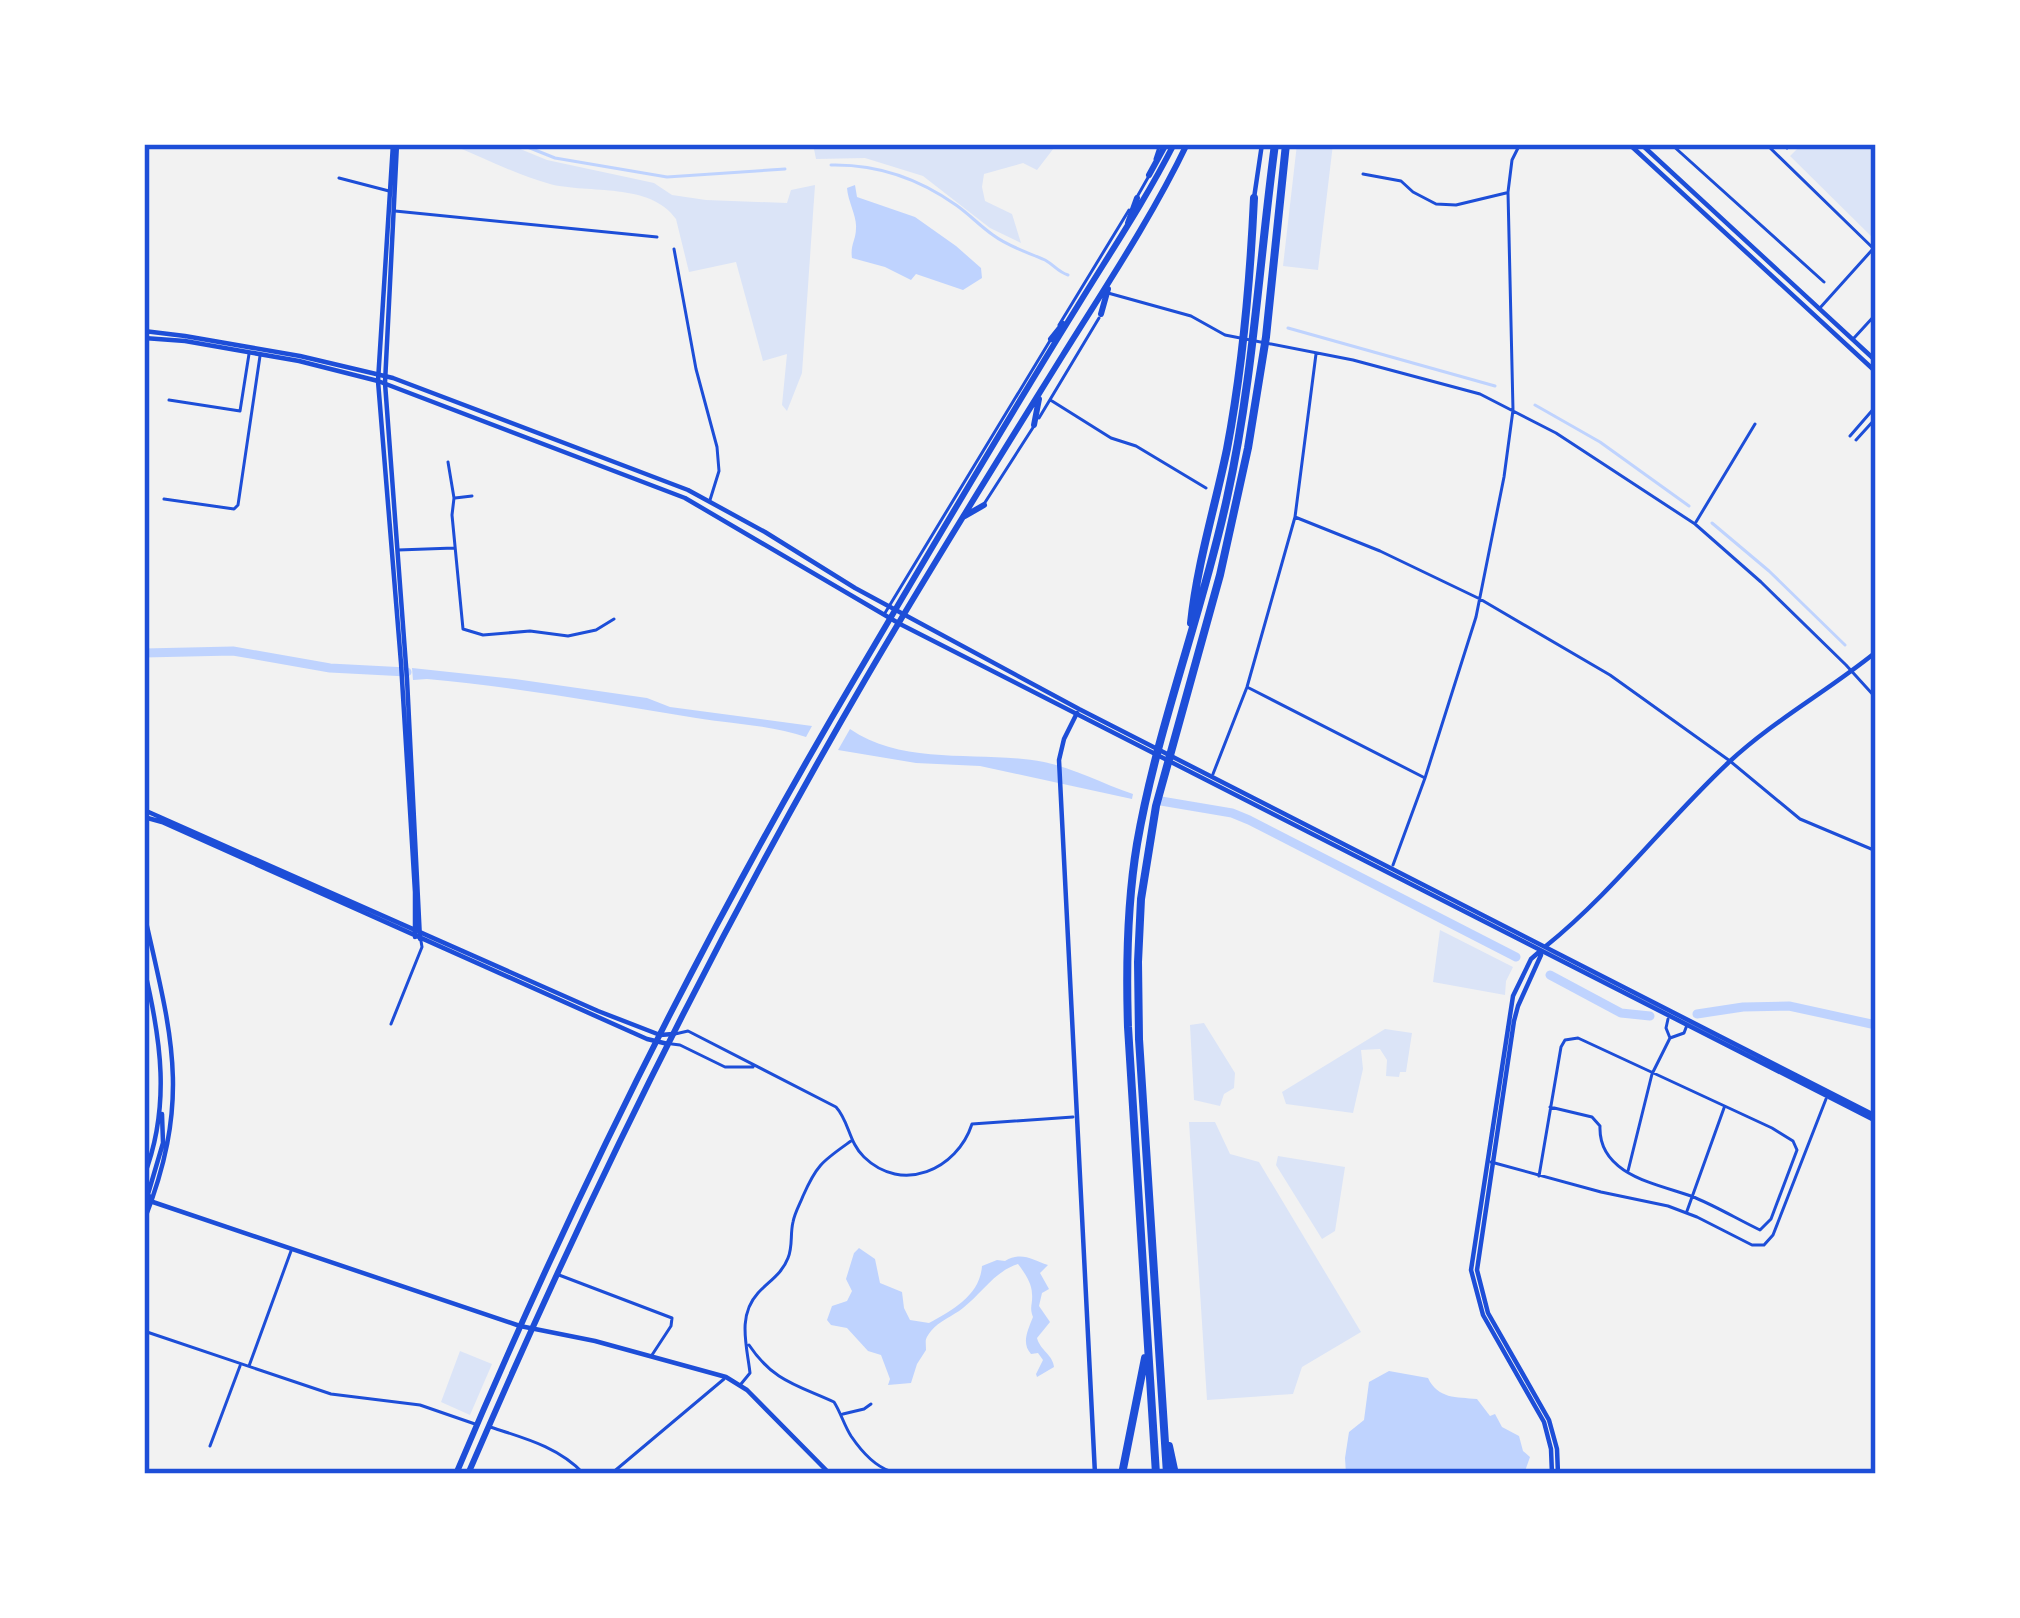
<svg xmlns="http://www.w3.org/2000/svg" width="2020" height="1618" viewBox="0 0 2020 1618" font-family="'Public Sans',sans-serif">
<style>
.green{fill:#dbe4f7}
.water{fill:#bfd3fe}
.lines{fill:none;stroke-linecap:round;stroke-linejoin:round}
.stream{stroke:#bfd3fe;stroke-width:3}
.river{stroke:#bfd3fe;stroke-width:9}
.minor{stroke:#1d4ed8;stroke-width:3}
.tertiary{stroke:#1d4ed8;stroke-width:4.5}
.secondary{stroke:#1d4ed8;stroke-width:4.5}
.primary{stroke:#1d4ed8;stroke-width:6}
.motorway{stroke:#1d4ed8;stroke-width:8}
.neatline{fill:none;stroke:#1d4ed8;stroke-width:4.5}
</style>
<rect width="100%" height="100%" fill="#f2f2f2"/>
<path class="green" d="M455,144H508L547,160L654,183L672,195L706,200L787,203L791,190L815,185L802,373L787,411L782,405L787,354L763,361L736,262L689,272L676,219C650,182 589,194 550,184C517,175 484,158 452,145Z
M813,144H1057L1037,170L1023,163L984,174L982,187L985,201L1012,214L1021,243L990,228L923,176L865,158L816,159Z
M1297,144H1333L1318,270L1283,266Z
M1802,144H1876V241L1790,156Z
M1440,930L1513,967L1506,981L1505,995L1433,982Z
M1204,1023L1235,1073L1234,1088L1224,1094L1220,1106L1194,1100L1190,1025Z
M1385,1029L1412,1033L1406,1072H1400L1399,1077L1386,1076L1387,1060L1380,1049L1361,1050L1363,1069L1353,1113L1286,1104L1282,1092Z
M1189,1122H1215L1230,1154L1259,1162L1361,1332L1302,1367L1293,1394L1207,1400Z
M1278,1156L1345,1167L1335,1231L1322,1239L1276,1165Z
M460,1351L492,1364L470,1415L441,1402Z"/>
<path class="water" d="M855,185L857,197L915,217L956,246L981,268L982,278L963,290L916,274L911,280L885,267L852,258C850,245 856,240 856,228C857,216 848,202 847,188Z
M412,668L515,679L647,698L670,707L812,726L806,737C771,725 732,724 696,718C606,703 517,687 427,679L413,680Z
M850,729C905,767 981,750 1044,762C1074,768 1103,784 1133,794L1132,799L980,766L916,763L838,750Z
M859,1248L875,1259L880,1283L902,1292L904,1308L910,1320L929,1323C953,1310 980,1295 982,1266L997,1260L1005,1261C1022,1251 1032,1260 1048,1265L1040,1273L1049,1289L1042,1293L1039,1306L1050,1322L1037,1338C1040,1350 1053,1355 1054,1367L1037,1377L1036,1374L1043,1360L1038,1353L1031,1354C1021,1343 1028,1330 1033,1317C1029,1307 1033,1304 1032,1294C1032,1283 1024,1272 1018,1264C995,1271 982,1293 963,1308C953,1316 939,1321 931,1331C924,1340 926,1340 926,1350L917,1364L911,1383L888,1385L890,1379L881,1355L868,1351L847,1328L831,1325L827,1320L832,1306L847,1301L852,1291L846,1279L854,1253Z
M1389,1371L1428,1378C1438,1399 1456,1397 1477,1399L1490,1416L1495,1414L1502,1427L1519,1436L1523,1451L1530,1457L1524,1474H1346L1345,1458L1349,1432L1364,1420L1369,1382Z"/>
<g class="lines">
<path class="stream" d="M520,144L555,158L667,177L785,169
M831,165C878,164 918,178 956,205C969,214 980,226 993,235C1009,247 1027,252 1045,260C1054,265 1058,272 1068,275
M1288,328L1495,386
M1535,405L1600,442L1689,506
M1712,523L1769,571L1845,645"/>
<path class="river" d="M144,653L233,651L330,668L407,672
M1161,801L1232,813L1249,820L1516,957
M1550,975L1621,1013L1650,1016
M1697,1014L1743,1007L1789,1006L1876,1025"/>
<path class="minor" d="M1671,144L1824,282
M1766,144L1876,251
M1782,144L1787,148
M1155,159L1160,144
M1363,174L1401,181L1413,192L1436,204L1456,205L1506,193
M339,178L389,191
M1137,197L1150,174
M395,211L657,237
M674,249L696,369L717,447L719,471L710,500
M1108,293L1191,316L1225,335L1353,360L1480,394L1556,433L1695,524L1761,582L1846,665L1876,698
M1819,309L1872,250
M1059,325L1129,210
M1854,338L1876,314
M169,400L240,411L249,354
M1052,401L1111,438L1136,446L1206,488
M1039,418L1099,318
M1850,436L1876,406
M1856,440L1876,418
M448,462L454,498L452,515L463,629L483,635L530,631L568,636L596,630L614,619
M455,498L472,496
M164,499L234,509L238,505L260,356
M984,504L1034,426
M1295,517L1380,551L1480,599L1610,675L1730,761L1800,819L1876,851
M1696,522L1755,424
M398,550L454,548
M885,613L1051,339
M1249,688L1425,778
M1213,774L1247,687L1295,517L1316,354
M1393,865L1425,778L1476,617L1504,477L1513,410L1508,192L1512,160L1520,144
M1668,1019L1666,1028L1670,1038L1684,1033L1687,1025
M391,1024L422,947L421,941
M675,1034L688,1031L836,1107C849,1121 849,1143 864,1157C902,1194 957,1170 972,1124L1073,1117
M672,1044L680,1045L725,1067H753
M1491,1162L1601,1192L1668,1206L1697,1217L1752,1245H1764L1773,1235L1826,1099
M1628,1171L1652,1074L1670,1038
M1539,1176L1561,1047L1565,1040L1578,1038L1772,1128L1793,1141L1797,1150L1771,1219L1760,1230C1737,1219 1714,1205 1691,1196C1657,1184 1598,1175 1600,1126L1592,1117L1550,1107
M1687,1211L1724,1108
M559,1275L672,1318L671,1326L652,1355
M144,1331L331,1394L420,1405L475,1424
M749,1345C773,1381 797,1385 834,1402C841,1413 844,1425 851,1436C885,1486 906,1473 959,1471
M249,1366L291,1251
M741,1384L750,1373C747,1346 737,1316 758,1293C769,1281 782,1274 788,1258C793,1246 790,1234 793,1222C795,1212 800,1204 803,1196C817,1164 823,1161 851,1141
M843,1414L864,1409L871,1404
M490,1427C524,1438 559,1447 584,1474
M210,1446L240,1366
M611,1474L724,1379"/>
<path class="tertiary" d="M393,144L378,381L401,663L415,892V937
M397,144L385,383L407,679L420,939
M1077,713L1064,739L1059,760L1095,1474
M144,810L598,1011L660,1035L673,1034
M144,817L162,822L647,1039L668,1044
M1546,946C1613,892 1665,822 1728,763C1774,720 1828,691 1876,652
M144,1199L520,1326L595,1341L726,1377L747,1390L830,1474"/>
<path class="secondary" d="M1629,144L1876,372
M1641,144L1876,361
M1254,198L1262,144
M144,331L185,336L300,356L393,378L688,490L765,532L855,588L1079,709L1876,1116
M144,338L185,341L299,361L378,381L685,498L900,624L1876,1121
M144,913C172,1037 192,1098 144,1221
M1539,952L1531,959L1513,996L1471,1270L1483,1315L1544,1422L1551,1449L1552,1474
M1541,955L1518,1006L1514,1021L1477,1270L1488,1313L1549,1420L1557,1449L1558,1474
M144,968C161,1039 171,1106 144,1176
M152,1201L148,1194L163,1143L162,1114"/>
<path class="primary" d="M1149,175L1166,144
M1128,223L1137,198
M1101,314L1108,289
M1051,339L1063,324
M1034,425L1039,399
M965,516L984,505
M456,1474C572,1199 706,930 858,673C930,551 1002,428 1077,307C1110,253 1145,201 1174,144
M468,1474C585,1202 716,936 865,680C929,570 996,463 1063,355C1106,286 1152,217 1187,144"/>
<path class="motorway" d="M1191,623C1197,564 1215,507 1227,449C1243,365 1250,283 1254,198
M1169,1446L1175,1474
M1122,1474L1145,1358
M1156,1474L1128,1027C1126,966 1127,904 1137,844C1157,728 1202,614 1227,498C1253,381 1259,263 1275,144
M1167,1474L1139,1039L1138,962L1141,899L1156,806L1220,575L1248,448L1266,337L1286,144"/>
</g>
<rect width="2020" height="1618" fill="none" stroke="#ffffff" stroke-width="294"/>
<rect x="147" y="147" width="1726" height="1324" class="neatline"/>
</svg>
